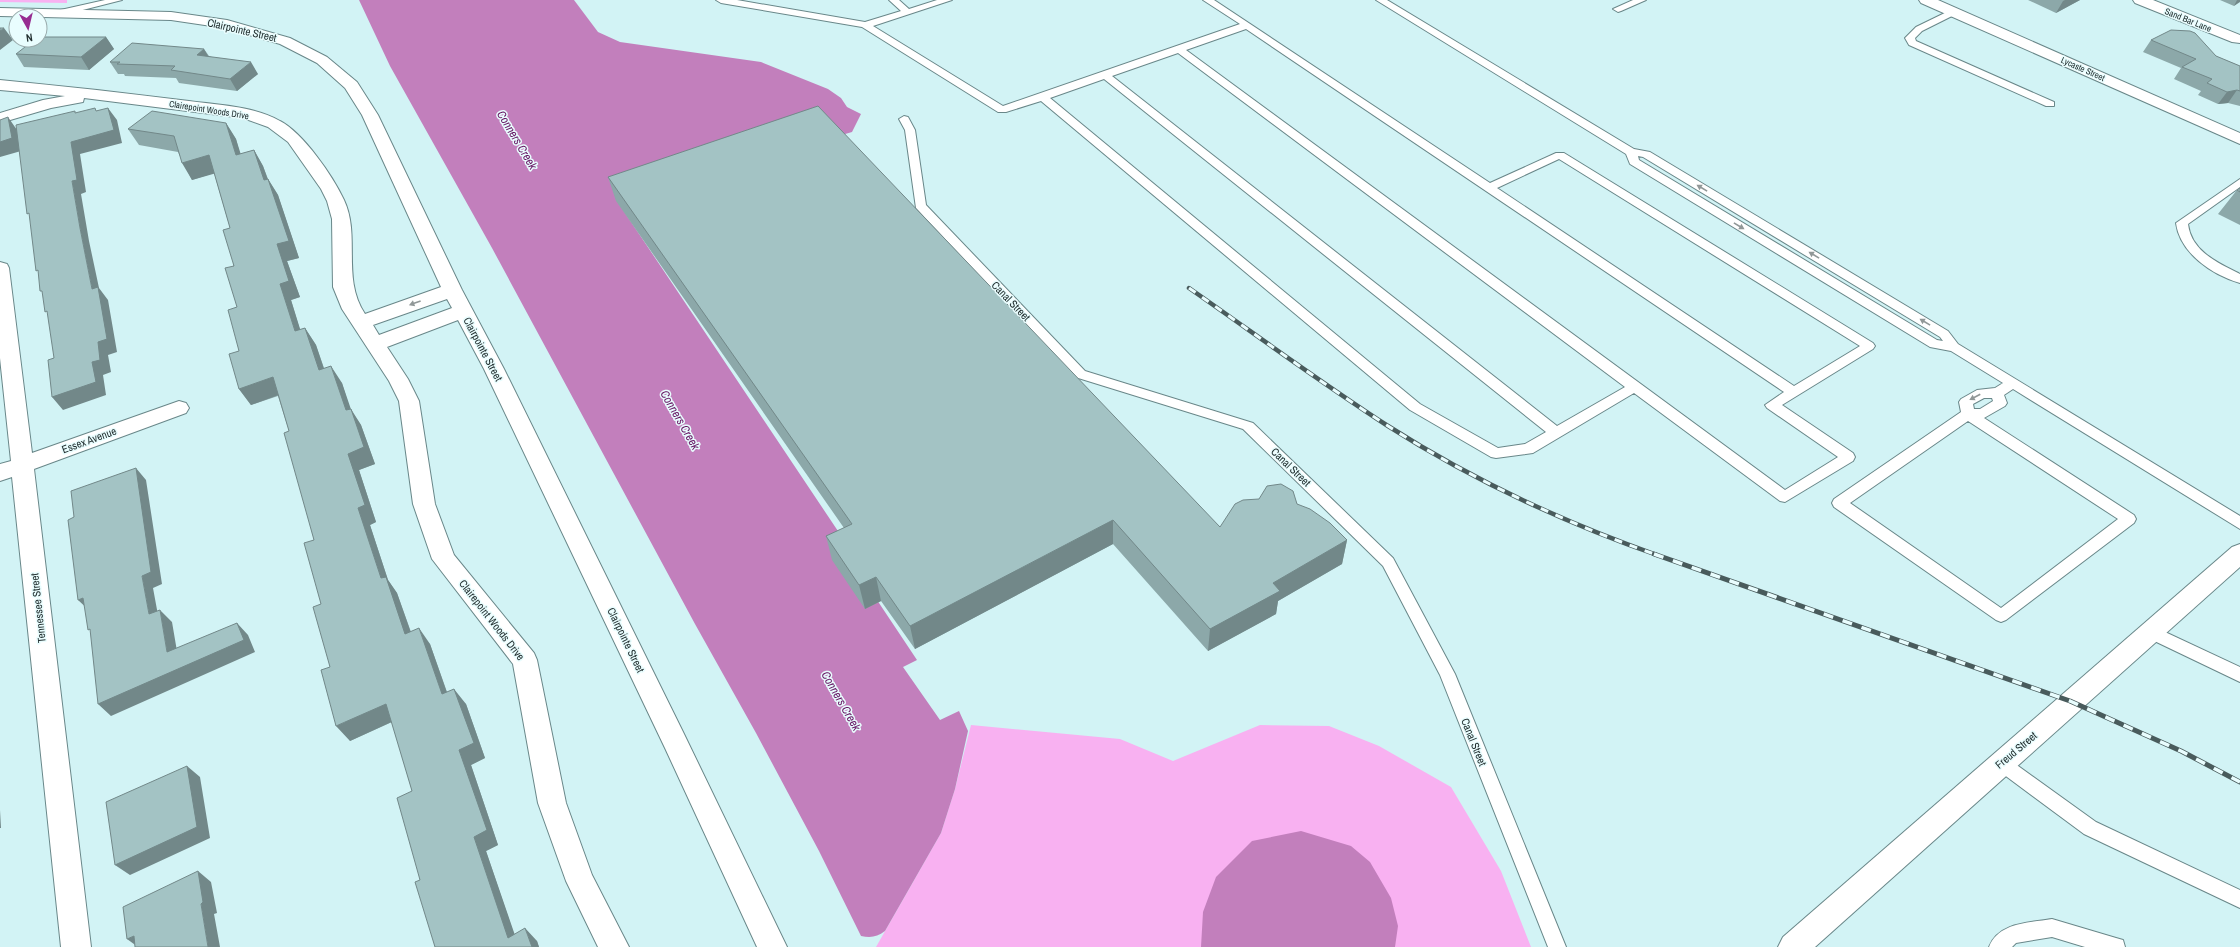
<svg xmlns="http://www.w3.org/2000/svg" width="2240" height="947" viewBox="0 0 2240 947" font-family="'Archivo Narrow',sans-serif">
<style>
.green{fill:#f8b1f1}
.water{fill:#c27fbc}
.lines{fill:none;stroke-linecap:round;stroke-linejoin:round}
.service-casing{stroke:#698789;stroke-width:2}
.minor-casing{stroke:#698789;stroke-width:2}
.tertiary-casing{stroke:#698789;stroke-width:2}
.service{fill:#fff;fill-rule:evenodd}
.minor{fill:#fff;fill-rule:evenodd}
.tertiary{fill:#fff;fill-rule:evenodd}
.rail-far1-casing{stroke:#495b5c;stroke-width:4.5}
.rail-casing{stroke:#495b5c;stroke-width:5}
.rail-far1{stroke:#e9fdfe;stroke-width:3;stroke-dasharray:8;stroke-linecap:butt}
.rail{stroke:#e9fdfe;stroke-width:3.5;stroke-dasharray:10;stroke-linecap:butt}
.wall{fill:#8ca8a9}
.shaded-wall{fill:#728889}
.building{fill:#a3c3c4;stroke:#728889}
.oneway{fill:#919898}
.labels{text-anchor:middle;stroke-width:3;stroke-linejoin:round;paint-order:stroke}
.far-street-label{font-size:9px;fill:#233031;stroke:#e9fdfe}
.street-label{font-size:11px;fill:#233031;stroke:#e9fdfe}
.water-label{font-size:12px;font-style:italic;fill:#661563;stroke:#e9fdfe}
</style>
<rect width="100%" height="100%" fill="#d2f3f5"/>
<path class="green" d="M0,0H67V3L0,2Z
M971,725L1120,739L1173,761L1260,725L1329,726L1379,746L1451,787L1501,871L1531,947H876L941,833L955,789Z"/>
<path class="water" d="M359,0H574L598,32L620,42L761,62L828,89L841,98L847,107L861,114L852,132L617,201L852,552L877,600L917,660L903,667L940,720L959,711L968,731L955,789L941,833L885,931C877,937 871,938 861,936L819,851L756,733L695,624L492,248L390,66Z
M1301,831L1351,846L1370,862L1391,898L1398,926L1395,947H1201L1203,912L1216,877L1252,841Z"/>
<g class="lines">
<g class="service-casing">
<path id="service" d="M105,0H122L59,16L54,13L56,11Z
M716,0H737L865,22L901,11L889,0H899L909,9L937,0H952L873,26L1003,106L1240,24L1203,0H1214L1490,183L1556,153H1564L1873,343L1875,346L1873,349L1782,405L1853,453L1855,457L1853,461L1785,502L1780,501L1634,393L1533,453L1496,458L1491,457L1410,410L1041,101L1006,112H998L862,27L721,3ZM1246,29L1784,392L1765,405L1767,408L1838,457L1785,490L1186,50ZM1178,53L1625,387L1557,426L1112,76ZM1104,79L1546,432L1525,444L1498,448L1420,404L1050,98ZM1559,159L1860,346L1794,386L1497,188Z
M1376,0H1387L1634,149L1650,152L1948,331L1958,344L2240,516V529L2013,389L2004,395L2007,403L2005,406L1984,418L2134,515L2136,519L2134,523L2006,620L2001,622L1996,620L1834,507L1832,503L1834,499L1961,412L1959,402L1961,399L1977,390L1995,388L2003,383L1951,351L1930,347L1630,164L1626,154ZM1638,156L1643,157L1940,337L1943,341L1937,340L1639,160ZM1984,398H1992L1993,401L1980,409H1974L1973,404ZM1968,421L2118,519L2001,608L1850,503Z
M1633,0H1646L1621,11L1618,12L1613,9Z
M1953,9L1958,12L1956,14L1922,31L1915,38L1916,41L2054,102V106H2046L1909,45L1905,38L1916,27Z
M904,116L908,117L915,130L926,205L1085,371L1253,423L1393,558L1455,674L1566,947H1548L1440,675L1383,566L1243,429L1075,377L916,208L905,130L899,119Z
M2240,179V187L2188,224C2191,251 2218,263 2240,274V283C2212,275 2180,253 2176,223Z
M2150,625L2240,667V682L2144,636L2142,631L2144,626Z
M2001,755L2007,758L2096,822L2240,890V908L2084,834L1995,768L1993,763L1995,758Z
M2052,919L2116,938L2123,940L2125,947H2085L2052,937L2016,943L2012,947H1989C1999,922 2029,923 2052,919Z"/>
</g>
<g class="minor-casing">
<path id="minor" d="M1919,0H1938L2240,133V144L1921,3Z
M2133,0H2153L2240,35V43L2232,42L2135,3Z
M0,8L171,12L227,20L290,38L327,57L357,82L378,115L462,290L504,369L684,734L787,947H757L665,748L484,369L458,320L387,347L408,379L419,401L435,504L454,555L534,653L537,660L566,803L592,875L629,947H598L566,881L538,803L513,664L432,559L413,504L399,401L389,381L342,309L333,287L332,219L327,201L321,189L288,142L268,127L243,118L84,98L83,102L51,108L0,123V113L43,100L65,96L0,90V80C63,86 126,93 189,101C219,105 253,106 280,121C303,133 333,176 344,200C361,236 341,278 365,314L441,287L362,115L345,88L317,63L280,44L225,28L171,20L0,16ZM447,299L452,308L379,335L373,325Z
M0,262L7,264L9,268L32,453L179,401L186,403L189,408L186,413L34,469L91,947H61L12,477L0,481V464L11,461L0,358Z"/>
</g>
<g class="tertiary-casing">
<path id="tertiary" d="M2240,544V567L1815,947H1778L1783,937L2232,547Z"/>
</g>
<use href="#service" class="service"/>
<use href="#minor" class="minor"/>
<use href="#tertiary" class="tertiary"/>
<g class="rail-far1-casing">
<path id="rail-far1" d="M1189,288C1255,334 1320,382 1388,426C1471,479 1563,522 1657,555"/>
</g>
<g class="rail-casing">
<path id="rail" d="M1654,554L2070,701L2181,751L2240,782"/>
</g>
<use href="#rail-far1" class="rail-far1"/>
<use href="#rail" class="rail"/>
</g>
<path class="wall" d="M2028,0H2080L2056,13Z
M2220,0H2240L2234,6Z
M106,37L114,49L89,70L24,67L16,54Z
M2151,40L2216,56L2240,66V106L2228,103L2218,104L2198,95L2201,91L2174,79L2181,68L2143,52Z
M204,49L209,56L258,74L237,91L179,83L176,78L125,76L124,74H118L110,62Z
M226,123L236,139L240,154L254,150L263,166L268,179L278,195L299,258L287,261L300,297L291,300L300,330L305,328L316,345L324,368L342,383L350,409L361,425L375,464L359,470L376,522L370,525L388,580L397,593L411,632L430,644L447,692L466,704L485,758L471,765L498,845L486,851L514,934L537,941L539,947H435L420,880L412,791L392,722L350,741L330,667L321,604L314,540L289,431L278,396L251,405L239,389V351L237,307L230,228L214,173L192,180L178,152L139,145L128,129Z
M608,177L1220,527L1297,504L1347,540L1342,564L1278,601L1276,614L1208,651L1113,544L915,649L881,601L865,609L832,560L826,536L844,528L616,201Z
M2240,188V225L2218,214L2237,190Z"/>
<path class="shaded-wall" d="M2065,0H2080L2056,13L2063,1Z
M2237,0H2240V2L2234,6Z
M4,28L13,40L0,50V31Z
M106,37L114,49L89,70L81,57Z
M204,49L211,61L197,55Z
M251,62L258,74L237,91L230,79Z
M2237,90L2228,103L2218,104L2227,92Z
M108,108L117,120L122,143L80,154L86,192L81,194L89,241L99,288L108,300L117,352L108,355L111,372L103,375L106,395L63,410L52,397L92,362L98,342L92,289L80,228L72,181L71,142Z
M8,117L17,130L21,151L0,157V142Z
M226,123L236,139L246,171L236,155Z
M254,150L263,166L274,197L264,180Z
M209,155L220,172L192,180L182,163Z
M268,179L278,195L299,258L287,261L300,297L291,300L306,348L295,331L280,284L277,244Z
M305,328L316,345L330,387L319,370Z
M331,366L342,383L357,427L346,410Z
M273,377L284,393L251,405L239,389Z
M351,409L361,425L375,464L359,470L376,522L370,525L388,580L397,593L417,650L405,634L381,578L358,508L348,454Z
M136,468L146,480L162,584L153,588L160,626L149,614L142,576Z
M1113,520V544L915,649L910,626Z
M1347,540L1342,564L1278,601L1276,614L1208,651L1210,629L1273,583Z
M876,577L881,601L865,609L859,585Z
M83,598L91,612L78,600Z
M160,610L172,622L179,663L167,652Z
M237,623L248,635L255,652L111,716L98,704Z
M419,628L430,644L453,710L442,694Z
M454,689L466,704L485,758L471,765L498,845L486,851L519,947L508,938L474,837L459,750Z
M386,704L398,719L350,741L336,726Z
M187,766L200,777L210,838L130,875L115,865Z
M0,810L1,828H0Z
M198,871L211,882L217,913L214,914L220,947H208L201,904Z
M525,928L537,941L539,947H532Z
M134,936L138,947L127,939Z"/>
<path class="building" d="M0,28H4L0,31Z
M2171,30L2190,31L2195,33L2216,56L2240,66V91L2237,90L2227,92L2207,83L2212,79L2182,67L2196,59L2151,40Z
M40,37H106L81,57L16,54L34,40H40Z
M132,43L204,49L197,55L251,62L230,79L171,70L175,66L117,64L120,62H110Z
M818,106L1220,527L1235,504L1243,500L1259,499L1267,486L1281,484L1293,491L1297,504L1310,509L1330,523L1347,540L1273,583L1280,591L1210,629L1113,520L910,626L876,577L859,585L826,536L852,524L608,177Z
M95,108L96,111L108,108L114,130L71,142L77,180L72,181L80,228L92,289L98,287L107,339L98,342L100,360L92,362L96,382L52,397L48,360L54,358L47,311L45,312L42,291H40L38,270L36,271L29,213L27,214L16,125L75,111V113Z
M152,111L226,123L236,155L254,150L264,180L268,179L289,241L277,244L289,281L280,284L295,331L305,328L319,370L331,366L346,410L351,409L364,447L348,454L365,505L358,508L381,578L386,577L405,634L419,628L442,694L454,689L474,743L459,750L487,830L474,837L508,938L525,928L532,947H435L415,882L420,880L397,798L412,791L386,704L336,726L321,670L330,667L313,607L321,604L304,543L314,540L284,433L289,431L273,377L239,389L229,354L239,351L228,310L237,307L225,268L234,266L223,230L230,228L209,155L182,163L174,136L128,129Z
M8,117L12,138L0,142V120Z
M2240,188V192L2237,190Z
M136,468L151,572L142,576L149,614L160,610L167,652L237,623L244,640L98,704L90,629L88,630L83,598L78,600L68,520L74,517L71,491Z
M187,766L197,827L115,865L106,802Z
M198,871L203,902L201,904L208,947H135L134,936L127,939L123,907Z"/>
<defs><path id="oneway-solid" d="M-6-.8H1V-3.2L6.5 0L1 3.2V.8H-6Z"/></defs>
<g class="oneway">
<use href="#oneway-solid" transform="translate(1702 188) rotate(-149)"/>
<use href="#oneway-solid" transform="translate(1739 226) rotate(31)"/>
<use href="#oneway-solid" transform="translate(1814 255) rotate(-149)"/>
<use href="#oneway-solid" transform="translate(415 303) rotate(160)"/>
<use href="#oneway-solid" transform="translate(1925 322) rotate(-149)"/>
<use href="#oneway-solid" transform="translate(1975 397) rotate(152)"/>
</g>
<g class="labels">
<g class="far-street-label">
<text transform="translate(2188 20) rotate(22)" y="3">Sand Bar Lane</text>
<text transform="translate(2083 69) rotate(24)" y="3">Lycaste Street</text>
<text transform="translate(209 110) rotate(9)" y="3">Clairepoint Woods Drive</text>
</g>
<g class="street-label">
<text transform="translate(242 30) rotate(13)" y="4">Clairpointe Street</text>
<text transform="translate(1011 301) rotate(46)" y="4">Canal Street</text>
<text transform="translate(483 349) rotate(62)" y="4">Clairpointe Street</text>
<text transform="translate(89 440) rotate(-20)" y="4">Essex Avenue</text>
<text transform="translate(1291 467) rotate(44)" y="4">Canal Street</text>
<text transform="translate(38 608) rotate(-96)" y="4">Tennessee Street</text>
<text transform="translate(492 620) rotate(52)" y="4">Clairepoint Woods Drive</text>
<text transform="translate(626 640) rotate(64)" y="4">Clairpointe Street</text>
<text transform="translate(1474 742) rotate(68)" y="4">Canal Street</text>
<text transform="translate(2016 750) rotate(-40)" y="4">Freud Street</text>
</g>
<g class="water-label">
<text transform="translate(517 140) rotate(59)" y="4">Conners Creek</text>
<text transform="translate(680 420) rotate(60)" y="4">Conners Creek</text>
<text transform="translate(841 701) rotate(60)" y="4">Conners Creek</text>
</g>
</g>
<g transform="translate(28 28) rotate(172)"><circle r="19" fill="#e9fdfe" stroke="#9aabac"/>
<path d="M0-3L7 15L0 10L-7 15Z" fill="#962d91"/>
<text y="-6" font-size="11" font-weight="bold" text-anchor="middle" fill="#233031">N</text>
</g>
</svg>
